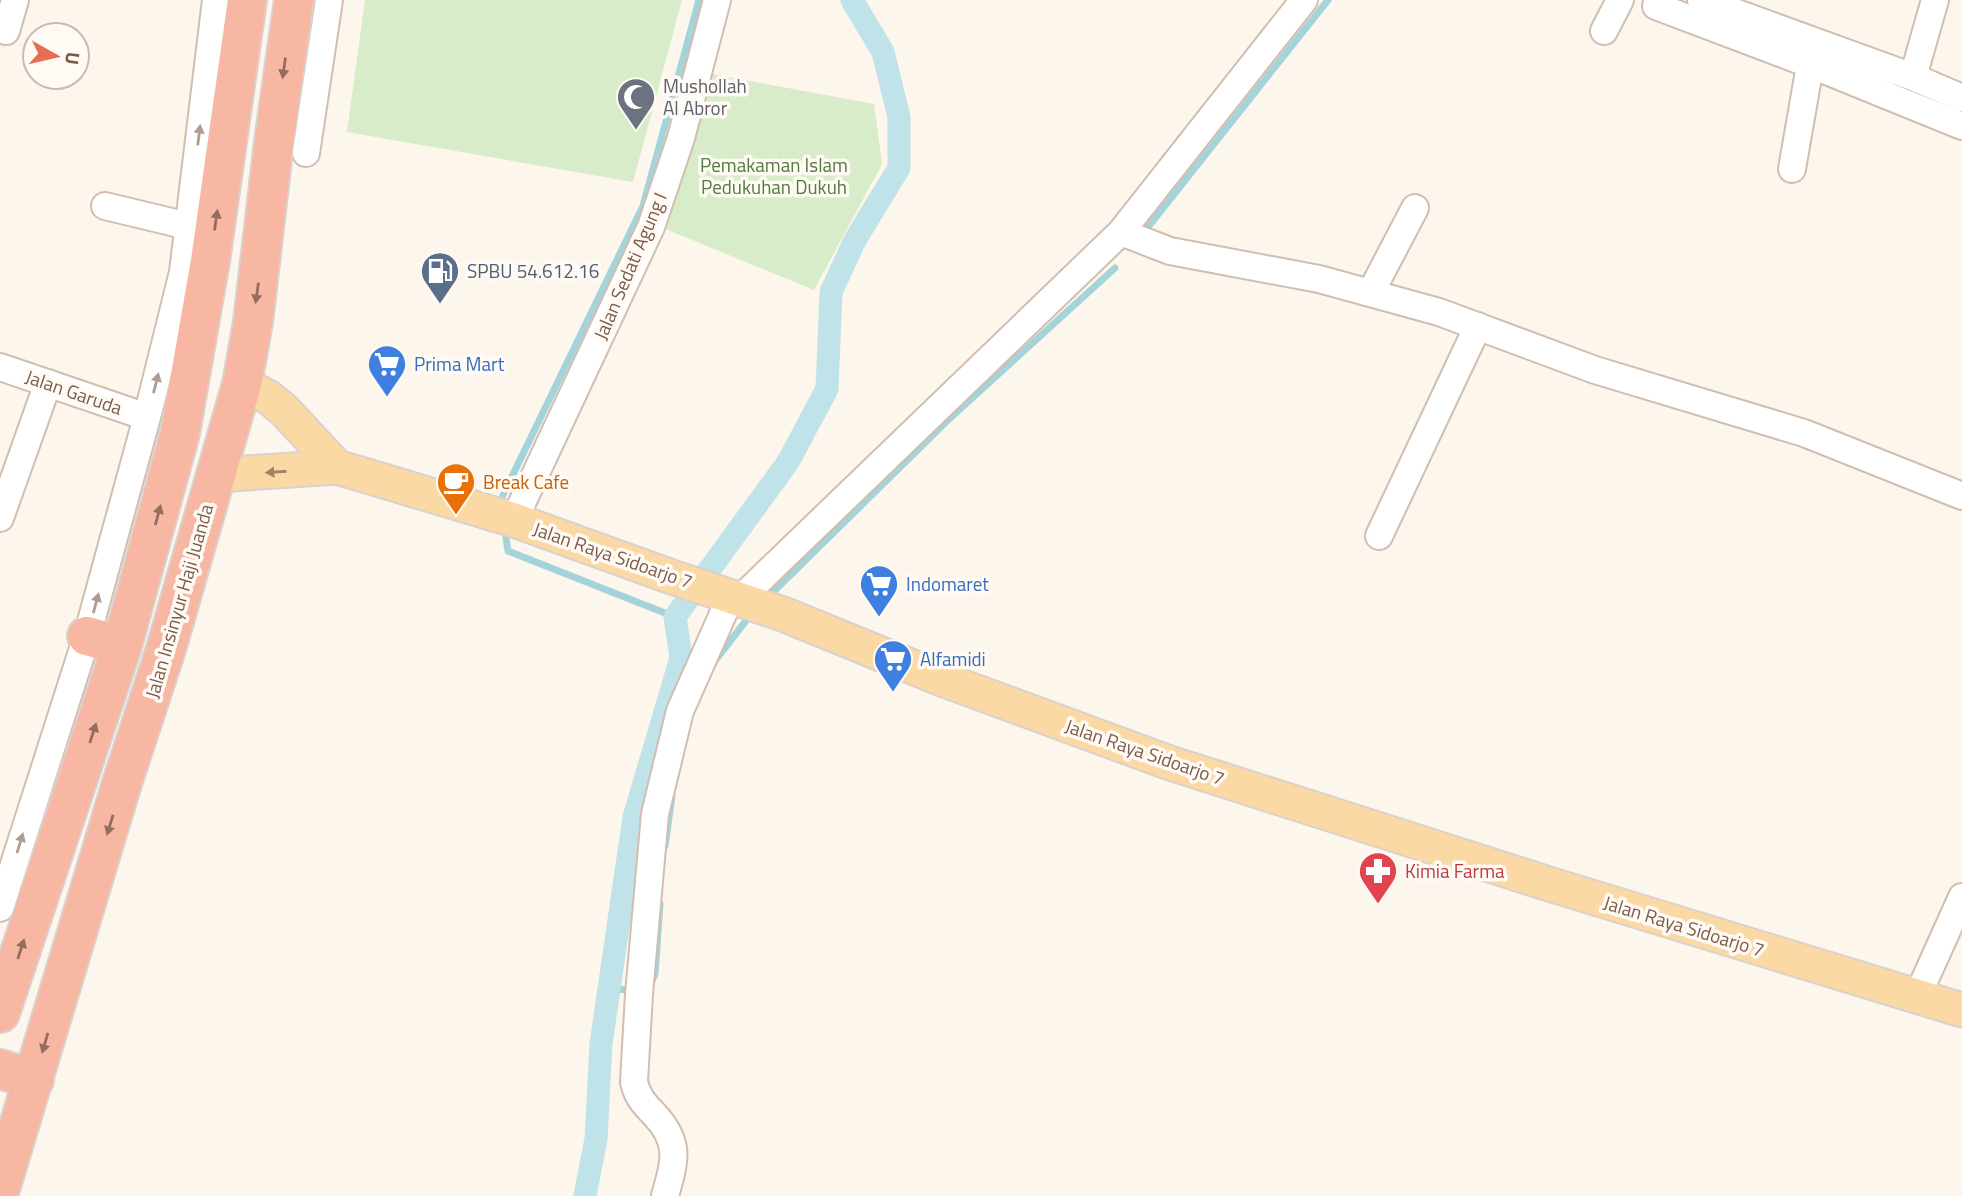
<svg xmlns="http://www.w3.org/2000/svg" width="1962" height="1196" viewBox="0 0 1962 1196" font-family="'Titillium Web',sans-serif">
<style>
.green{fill:#d8ecc9}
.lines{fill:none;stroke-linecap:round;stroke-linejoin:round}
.stream{stroke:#a5d3da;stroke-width:7}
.canal{stroke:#bfe3e8;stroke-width:23}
.minor-casing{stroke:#d1beb0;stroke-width:30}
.major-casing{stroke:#dad1cd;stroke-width:37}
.highway-casing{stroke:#dad1cd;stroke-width:42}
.minor{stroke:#fff;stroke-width:26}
.major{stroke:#fbd9a5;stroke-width:33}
.highway{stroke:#f7b7a3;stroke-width:38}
.oneway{fill:#936e5e}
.oneway2{fill:#af9d94}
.oneway3{fill:#a18267}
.labels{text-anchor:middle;stroke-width:7;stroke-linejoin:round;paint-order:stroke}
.worship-label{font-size:19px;fill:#5b616d;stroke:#fffaf3;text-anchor:start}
.park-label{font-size:19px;fill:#537a41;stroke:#fffaf3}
.street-label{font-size:19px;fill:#7a5c4d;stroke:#fffaf3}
.service-label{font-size:19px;fill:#4e5e75;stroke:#fffaf3;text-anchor:start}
.shop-label{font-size:19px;fill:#366cbe;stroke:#fffaf3;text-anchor:start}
.food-label{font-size:19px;fill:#c56008;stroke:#fffaf3;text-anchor:start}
.health-label{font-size:19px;fill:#be3a42;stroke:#fffaf3;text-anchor:start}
</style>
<rect width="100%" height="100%" fill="#fdf6ec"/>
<path class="green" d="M365,0H682L633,182L347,132Z
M712,74L874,104L882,164L814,290L663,228Z"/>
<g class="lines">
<path class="stream" d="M1148,227L1328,0
M503,495L643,206L699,0
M506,538L508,551L675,617
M765,600L948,420L1115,268
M714,662L752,613
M665,846L672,796
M650,985L655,974L660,904
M609,989L635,990"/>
<path class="canal" d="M585,1196L596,1139L601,1044L634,817L681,658L675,617L788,462L827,389L831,292L855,240L899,168V117L883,52L852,0"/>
<g class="minor-casing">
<path id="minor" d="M1701,0L1913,77L1962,98
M1656,6L1812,65
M6,31L15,0
M1604,31L1620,0
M1913,77L1935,0
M306,153L329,0
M1792,169L1808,77L1812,65L1962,126
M105,206L188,226
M1121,232L1170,251L1319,279L1439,312L1595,370L1804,433L1962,496
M1371,292L1415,208
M0,367L147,417
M0,518L48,383
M514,520L651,227L681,138L717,0
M1379,536L1478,326
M740,599L1121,232L1304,0
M0,908L87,636L147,417L183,272L216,0
M1917,997L1962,897
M665,1196C675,1160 681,1143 654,1114C644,1104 637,1096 634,1082L639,994L655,814L680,711L731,596"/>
</g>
<g class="major-casing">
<path id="major" d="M242,384L268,397L284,410L337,467
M216,475L337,467L514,520L669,576L783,614L947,681L1170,763L1549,884L1962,1010"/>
</g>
<g class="highway-casing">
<path id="highway" d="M87,636L122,646
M0,1013L122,646L180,433L210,261L247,0
M0,1069L34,1080
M0,1189L122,783L166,649L242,384L253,322L274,142L294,0"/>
</g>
<use href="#minor" class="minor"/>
<use href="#major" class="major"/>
<use href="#highway" class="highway"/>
</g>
<defs><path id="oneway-solid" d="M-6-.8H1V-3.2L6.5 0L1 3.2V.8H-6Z" transform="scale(1.75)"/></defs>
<g class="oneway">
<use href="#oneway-solid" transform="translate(284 68) rotate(98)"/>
<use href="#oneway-solid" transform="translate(216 220) rotate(-82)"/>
<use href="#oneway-solid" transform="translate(257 293) rotate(98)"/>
<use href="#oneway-solid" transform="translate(158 515) rotate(-75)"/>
<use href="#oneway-solid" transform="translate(93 733) rotate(-72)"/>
<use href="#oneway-solid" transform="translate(110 825) rotate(107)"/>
<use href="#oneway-solid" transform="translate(21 949) rotate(-72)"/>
<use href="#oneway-solid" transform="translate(45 1043) rotate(106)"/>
</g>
<g class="oneway2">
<use href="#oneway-solid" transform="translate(199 135) rotate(-83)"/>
<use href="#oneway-solid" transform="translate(156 383) rotate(-76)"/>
<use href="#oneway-solid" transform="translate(96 603) rotate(-75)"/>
<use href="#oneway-solid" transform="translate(20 843) rotate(-73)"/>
</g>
<use class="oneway3" href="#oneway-solid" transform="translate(276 472) rotate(176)"/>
<defs>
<g id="mosque-pin" transform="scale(2.0125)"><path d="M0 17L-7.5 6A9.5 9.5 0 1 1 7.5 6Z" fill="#6b7280" stroke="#fffaf3"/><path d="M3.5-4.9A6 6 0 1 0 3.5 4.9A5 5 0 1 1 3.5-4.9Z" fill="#fff"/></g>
<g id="fuel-pin" transform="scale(2.0125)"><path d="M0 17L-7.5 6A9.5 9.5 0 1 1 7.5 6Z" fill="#5c6f8a" stroke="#fffaf3"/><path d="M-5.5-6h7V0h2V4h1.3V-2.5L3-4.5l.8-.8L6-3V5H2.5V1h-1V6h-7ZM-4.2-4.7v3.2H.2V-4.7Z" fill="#fff"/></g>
<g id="supermarket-pin" transform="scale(2.0125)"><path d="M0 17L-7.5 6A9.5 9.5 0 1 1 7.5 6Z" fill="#3f7fe0" stroke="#fffaf3"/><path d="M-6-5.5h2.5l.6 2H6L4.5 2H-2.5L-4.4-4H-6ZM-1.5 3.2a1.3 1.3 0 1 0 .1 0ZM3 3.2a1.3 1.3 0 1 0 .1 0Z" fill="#fff"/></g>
<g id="cafe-pin" transform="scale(2.0125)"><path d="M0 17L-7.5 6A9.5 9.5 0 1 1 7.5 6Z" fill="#e8710a" stroke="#fffaf3"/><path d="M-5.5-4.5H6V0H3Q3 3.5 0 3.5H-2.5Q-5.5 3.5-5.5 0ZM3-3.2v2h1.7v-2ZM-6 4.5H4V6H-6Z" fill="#fff"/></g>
<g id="pharmacy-pin" transform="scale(2.0125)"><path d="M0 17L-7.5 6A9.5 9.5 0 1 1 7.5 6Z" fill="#e0444e" stroke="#fffaf3"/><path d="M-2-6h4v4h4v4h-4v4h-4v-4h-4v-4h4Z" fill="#fff"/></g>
</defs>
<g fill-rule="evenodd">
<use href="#mosque-pin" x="636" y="97"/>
<use href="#fuel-pin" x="440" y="271"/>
<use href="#supermarket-pin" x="387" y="364"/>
<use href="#cafe-pin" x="456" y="482"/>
<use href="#supermarket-pin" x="879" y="584"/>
<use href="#supermarket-pin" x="893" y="659"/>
<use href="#pharmacy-pin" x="1378" y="871"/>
</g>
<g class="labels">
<g class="worship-label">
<text x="663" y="93">Mushollah<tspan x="663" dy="22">Al Abror</tspan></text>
</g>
<g class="park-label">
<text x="774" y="172">Pemakaman Islam<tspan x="774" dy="22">Pedukuhan Dukuh</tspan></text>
</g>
<g class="street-label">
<text transform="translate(630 266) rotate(-67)" y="7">Jalan Sedati Agung I</text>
<text transform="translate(74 392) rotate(19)" y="7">Jalan Garuda</text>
<text transform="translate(613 555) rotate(19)" y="7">Jalan Raya Sidoarjo 7</text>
<text transform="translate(179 601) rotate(-74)" y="7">Jalan Insinyur Haji Juanda</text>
<text transform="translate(1145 752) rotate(19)" y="7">Jalan Raya Sidoarjo 7</text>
<text transform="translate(1684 926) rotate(17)" y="7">Jalan Raya Sidoarjo 7</text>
</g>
<g class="service-label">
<text x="467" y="278">SPBU 54.612.16</text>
</g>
<g class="shop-label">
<text x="414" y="371">Prima Mart</text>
<text x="906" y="591">Indomaret</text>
<text x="920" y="666">Alfamidi</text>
</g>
<g class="food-label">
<text x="483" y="489">Break Cafe</text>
</g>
<g class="health-label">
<text x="1405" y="878">Kimia Farma</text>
</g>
</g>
<g transform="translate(56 56) rotate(98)"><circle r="33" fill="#fffaf3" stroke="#cabbb1" stroke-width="2"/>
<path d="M0-5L12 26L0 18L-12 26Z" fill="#e76f51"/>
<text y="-10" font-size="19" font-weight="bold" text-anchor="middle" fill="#7a5c4d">U</text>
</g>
</svg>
